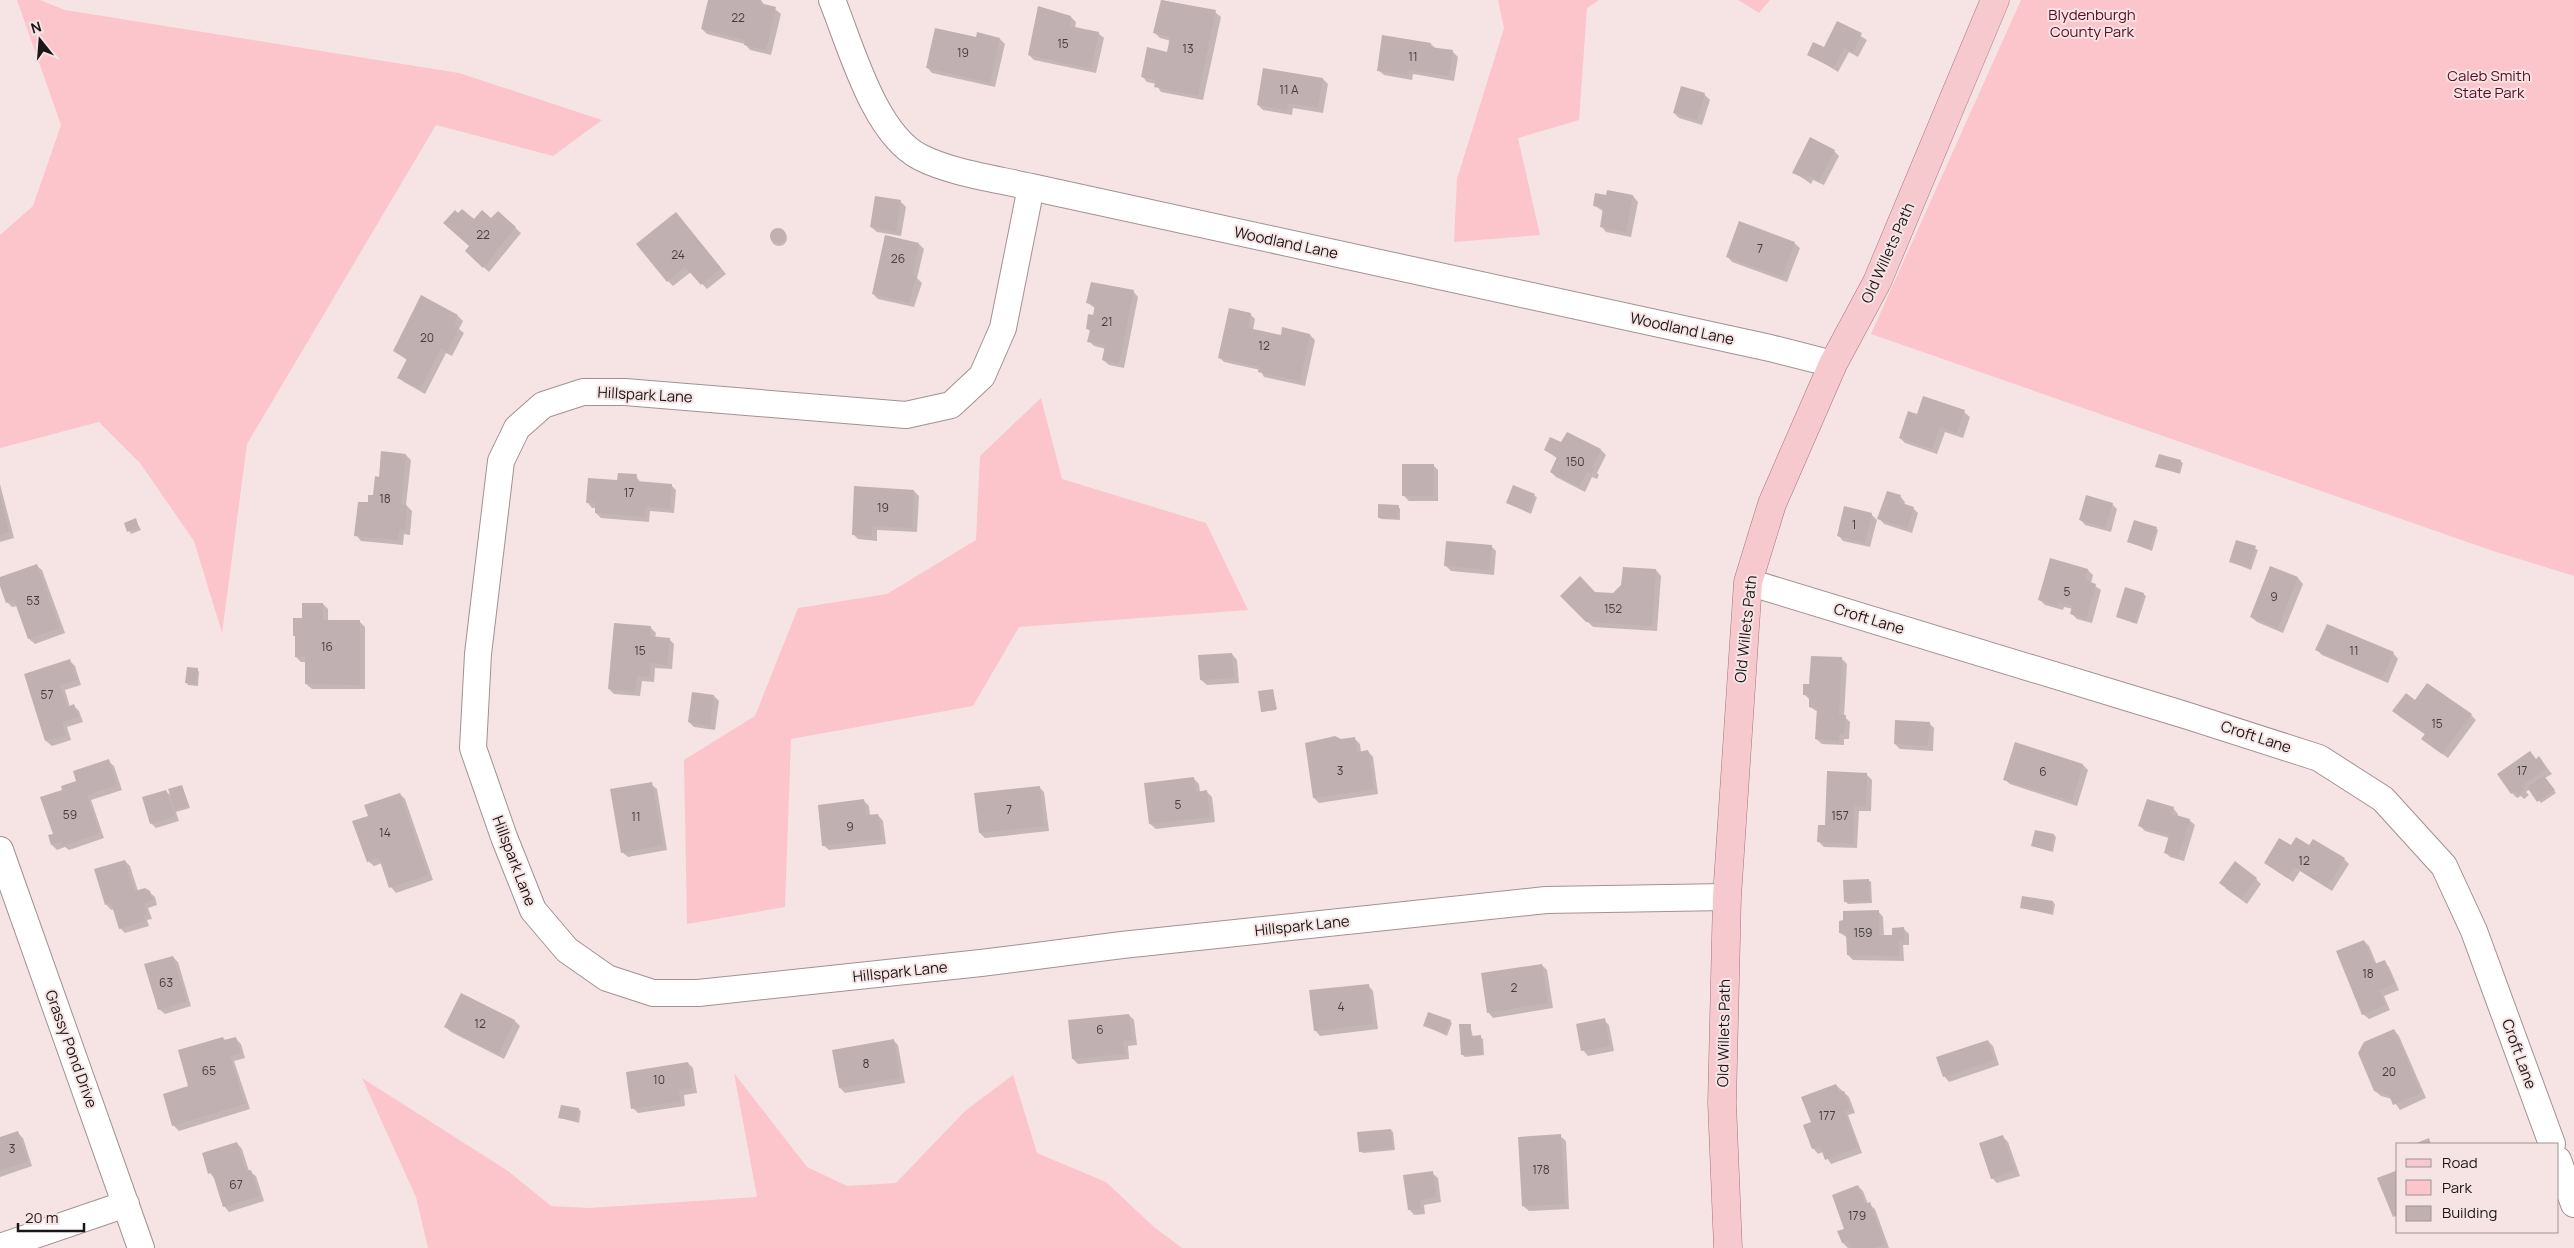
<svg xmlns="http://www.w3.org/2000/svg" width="2574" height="1248" viewBox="0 0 2574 1248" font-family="Manrope,sans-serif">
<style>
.green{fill:#fbc5cb}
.shadow{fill:#0003}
.building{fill:#c1b0b1}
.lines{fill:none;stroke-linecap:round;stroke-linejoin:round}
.minor-casing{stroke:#a29193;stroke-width:28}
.major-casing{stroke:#a67379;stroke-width:29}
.minor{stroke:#fff;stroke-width:26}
.major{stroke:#f6c9ce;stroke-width:28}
.labels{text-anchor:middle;stroke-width:4;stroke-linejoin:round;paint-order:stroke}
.number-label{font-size:12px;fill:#453c3e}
.park-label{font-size:15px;fill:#5a0b21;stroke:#f6e4e5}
.street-label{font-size:15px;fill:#1c1617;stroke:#f6e4e5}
</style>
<rect width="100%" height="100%" fill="#f6e4e5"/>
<path class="green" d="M17,0H40L65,10L459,73L602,120L553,156L436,125L247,444L222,633L194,541L140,463L99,422L0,448V235L33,206L61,125Z
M1498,0H1599L1587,8L1579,120L1518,138L1540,235L1454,242L1457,179L1504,28Z
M1738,0H1770L1759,13Z
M2021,0H2574V576L2493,551L1871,334Z
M1041,398L1062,479L1206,523L1248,610L1019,627L973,706L791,739L785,907L687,924L684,760L755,716L798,608L887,594L976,540L980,456Z
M734,1073L807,1167L847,1186L896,1183L965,1111L1013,1075L1037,1153L1106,1182L1154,1227L1182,1248H428L416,1197L362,1078L508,1171L551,1206L589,1208L757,1197Z"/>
<path class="shadow" d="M709,0H761L765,6L775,9L781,14L771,55L750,50L745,44L707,34L702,29Z
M1162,0L1215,12L1221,17L1203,100L1161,92L1156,84L1147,82L1142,76L1168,53L1171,41L1160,38L1155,33Z
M1071,17L1076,22L1075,28L1098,33L1104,38L1096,73L1034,60L1029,55Z
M1838,22L1867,40L1858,57L1849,52L1838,72L1809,54L1824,49Z
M977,39H1000L1005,44L995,87L932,73L927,67Z
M1431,44L1436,49L1453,52L1458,57L1454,81L1413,74L1412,80L1384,75L1378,70Z
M1264,69L1323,79L1328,84L1323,113L1293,108L1292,115L1263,110L1258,105Z
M1704,94L1710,100L1702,125L1679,118L1674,113Z
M1834,151L1839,156L1824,185L1813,180L1811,184L1794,172Z
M1608,192L1633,196L1638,202L1631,237L1606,232L1601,226L1604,212L1594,205L1607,196Z
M901,202L906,207L901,236L877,232L871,227Z
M498,212L521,233L489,272L471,256L474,221L491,220Z
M681,219L726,274L707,289L691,272L673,286L668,281Z
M771 238a8 8 0 1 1 16 0a8 8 0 1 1-16 0Z
M1794,243L1800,248L1787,282L1732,262L1727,256Z
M919,244L924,249L917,278L922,283L914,307L878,299L873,294Z
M1133,291L1138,297L1124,368L1109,365L1103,360L1106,349L1094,346L1089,341L1091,332L1087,328L1096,309L1088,303Z
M1250,314L1255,319L1253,330L1282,337L1310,335L1315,340L1305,386L1264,377L1260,370L1224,362L1219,357Z
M458,316L463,321L459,329L464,333L452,356L446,353L425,394L404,382L399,377L407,360L394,351Z
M1964,412L1970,417L1963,438L1945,432L1937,454L1905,443L1900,438Z
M1567,433L1601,450L1606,455L1597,473L1599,475L1597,479L1592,477L1585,492L1556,477L1551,472L1558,459L1545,450L1562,444Z
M406,455L411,460L406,505L412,511L410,535L404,534L403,545L361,541L356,535L374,497L380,478Z
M2180,461L2183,463L2180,474L2157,466Z
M1433,465L1438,470V501H1409L1403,495Z
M636,476L641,483L671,485L676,490L674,513L650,511L649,522L601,518L596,513V508H592L587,502L619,482Z
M0,484L14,538L0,542Z
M1514,487L1537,497L1531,514L1508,503Z
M914,491L919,496L917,532L877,530V541L858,539L853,534Z
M1900,496L1905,502L1904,505L1913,508L1918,513L1912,533L1884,524L1879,518Z
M2112,504L2117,509L2111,532L2085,525L2080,519Z
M1398,506L1400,509V520L1381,519L1379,517Z
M1871,514L1877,520L1870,547L1843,541L1838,535Z
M135,519L141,530L131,534L125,523Z
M2156,528L2158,530L2152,551L2129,542Z
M2237,541L2258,550L2251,570L2231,562Z
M1491,546L1496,551L1494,575L1451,571L1445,565Z
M36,565L42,570L65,633L35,644L29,639L17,606L12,607L7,602L0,578Z
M2271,568L2298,578L2303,584L2283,633L2257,622L2251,617Z
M1656,570L1661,576L1657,631L1593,627L1562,596L1614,594Z
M2088,570L2093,575L2091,583L2101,590L2092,623L2077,619L2072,614L2073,609L2064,607L2063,610L2045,605L2040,600Z
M2143,594L2146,596L2137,624L2117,617Z
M323,604L328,609V621H359L365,627V689H312L306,684V662H301L296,657L294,620H304Z
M650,627L656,633L655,638L669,639L674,644L672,669L655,668L654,682L642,681L640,696L614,694L609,689Z
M2317,650L2393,653L2398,659L2388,683L2322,655Z
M1232,654L1237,660L1239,683L1207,685L1201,680Z
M1842,659L1847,664L1844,716L1850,722L1849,739H1844V745L1822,744L1816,739L1818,712L1810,707V700L1804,694L1811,685Z
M69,660L75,666L81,685L65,690L70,707L74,706L79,711L83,722L67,727L71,740L52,746L46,741L25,675Z
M197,669L199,672L198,686L188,685L186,682Z
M1273,690L1277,709L1262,712L1259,692Z
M693,693L714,696L719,701L715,730L694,727L689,722Z
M2415,702L2471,715L2476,720L2448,758L2428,744L2426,735L2399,716Z
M1929,723L1934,728L1933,751L1900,749L1895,744Z
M1354,738L1360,744L1361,752L1368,751L1373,757L1378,794L1319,803L1314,798L1341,740Z
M2016,744L2083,765L2088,770L2077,806L2010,784L2004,779Z
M2539,758L2552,774L2545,778L2556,793L2541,803L2530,789L2526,792L2529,795L2524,799L2521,796L2517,798L2512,793Z
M108,761L114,766L122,790L91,800L104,838L69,850L65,847L57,850L52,845L64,790Z
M1866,774L1872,780L1871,811H1859L1857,848L1824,847L1819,842L1826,826Z
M1194,779L1199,784L1200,792H1207L1212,797L1215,822L1156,829L1150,824Z
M651,784L657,789L667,850L628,857L622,852Z
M182,786L190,808L176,812L179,821L156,828L151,823L166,791L172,797Z
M1039,787L1044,792L1049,831L985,838L980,833Z
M400,794L405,799L433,880L396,893L391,887L382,863L374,866L368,861L369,817Z
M864,801L869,806L870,816L878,815L883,821L886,844L829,850L823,845Z
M2173,808L2178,814V816L2189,820L2195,825L2184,861L2170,857L2165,852L2169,838L2145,831L2140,826Z
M2054,835L2056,837L2053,852L2033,846Z
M2291,847H2309L2344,859L2349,864L2332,891L2300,871L2293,882L2266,863Z
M125,861L130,866L138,891L149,892L155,897L157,905L148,908L152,919L147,920L149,926L125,933L120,928L114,909L111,910L106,904Z
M2256,879L2261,884L2247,904L2225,888Z
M1868,880L1871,882L1872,903L1848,904L1846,902Z
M2053,902L2055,904L2053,915L2022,908Z
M1878,911L1883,917L1884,936H1893L1904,929L1909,934V945H1903L1904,961L1853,960L1848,955V938L1840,933Z
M2364,941L2369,946L2377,965L2384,962L2389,967L2399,990L2384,996L2390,1010L2369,1019L2363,1014Z
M173,957L178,962L191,1006L165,1014L159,1009Z
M1542,965L1547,970L1553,1008L1493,1018L1488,1012Z
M1368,985L1373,991L1378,1029L1320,1036L1315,1030Z
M462,994L515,1021L520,1026L504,1059L451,1032L446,1027Z
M1129,1015L1134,1020L1137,1045L1128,1046L1129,1059L1078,1064L1073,1059Z
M1604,1020L1609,1025L1614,1051L1588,1056L1583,1050Z
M1450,1021L1452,1023L1447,1036L1424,1025Z
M1470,1025L1473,1037H1480L1483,1039L1484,1055L1465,1057L1462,1054Z
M2394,1030L2399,1036L2426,1098L2400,1110L2392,1099L2381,1096L2375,1091Z
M223,1038L226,1041L235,1038L241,1044L245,1058L234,1061L250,1109L179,1131L173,1125L190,1087Z
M893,1040L898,1045L905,1083L845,1093L840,1088Z
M1988,1041L1993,1046L1999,1065L1949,1082L1944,1076Z
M688,1063L693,1068L697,1093L684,1095L685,1106L638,1113L633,1108Z
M1836,1085L1849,1097L1855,1113L1848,1115L1862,1153L1831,1164L1823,1152L1818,1154L1813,1148L1812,1123Z
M578,1109L581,1111L579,1123L560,1118Z
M1391,1130L1393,1132L1395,1150L1363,1153L1360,1151Z
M18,1133L23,1138L32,1166L0,1177V1139Z
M1560,1136L1566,1141L1569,1209L1529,1211L1523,1206Z
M2003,1137L2008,1142L2020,1176L1997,1183L1992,1178Z
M237,1143L242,1149L249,1171L256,1176L264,1201L229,1212L224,1206L215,1179L210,1173Z
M1432,1173L1438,1178L1441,1202L1424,1205L1425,1214L1414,1215L1409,1209Z
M1858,1186L1863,1191L1868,1204L1875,1209L1889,1248H1848L1843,1243L1839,1232L1846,1230Z"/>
<path class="building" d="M708,0H761L760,3L776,7L766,50L744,45L745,40L701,29Z
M1161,0L1216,10L1198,96L1154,87L1156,80L1141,77L1147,47L1167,52L1170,37L1153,33Z
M1038,6L1071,16L1070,26L1099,32L1091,69L1028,55Z
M1837,21L1862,33L1853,52L1844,48L1833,68L1807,55L1813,42L1824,47Z
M935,28L976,37L977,32L1000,38L990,83L926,68Z
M1382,35L1431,43L1430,47L1453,50L1449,76L1408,70L1407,75L1377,71Z
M1263,68L1323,78L1318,108L1288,103L1287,110L1257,105Z
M1681,86L1705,93L1697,120L1673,113Z
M1810,137L1835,150L1819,181L1808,175L1806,179L1792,173Z
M1607,190L1633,195L1626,232L1600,227L1603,208L1593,206L1595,193L1606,195Z
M875,196L901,200L896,232L870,227Z
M462,209L474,219L482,210L491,218L498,211L516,227L483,268L465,251L469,246L443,223L455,210L458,213Z
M676,212L721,268L701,285L685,267L667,282L636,244Z
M1739,221L1795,242L1782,277L1726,257Z
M770 236a8 8 0 1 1 16 0a8 8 0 1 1-16 0Z
M885,235L919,243L912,275L917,276L909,303L872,294Z
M1091,282L1134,290L1119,364L1102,360L1105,345L1087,342L1090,330L1086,329L1088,314L1093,315L1095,305L1086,303Z
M421,295L458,315L454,324L459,327L447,351L441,348L420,389L397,378L407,359L393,351Z
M1229,308L1251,313L1248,328L1281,335L1282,327L1310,334L1300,381L1258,372L1259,367L1218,358Z
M1923,396L1965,410L1957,433L1940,427L1932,449L1899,438L1908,411L1917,414Z
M1567,432L1601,449L1592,468L1594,469L1591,475L1587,472L1579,487L1550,472L1557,457L1544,450L1550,437L1561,442Z
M381,451L406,454L401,504L407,505L405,530H399L398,540L354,536L358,502H368V495H373L375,476L379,477Z
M2159,454L2181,460L2178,473L2155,467Z
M1402,464H1434L1433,496H1402Z
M618,473L637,474L636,481L672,484L670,509L645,507V517L595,513V503H586L588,478L617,480Z
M1513,485L1535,494L1528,512L1506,503Z
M854,486L914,490L912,528L872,526V536L852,535Z
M1887,491L1901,495L1899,502L1914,507L1907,528L1877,519Z
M0,494L9,532L0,535Z
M2086,495L2113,503L2105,528L2079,520Z
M1378,504L1399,505L1398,518H1378Z
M1844,506L1872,513L1865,543L1837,536Z
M136,518L139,528L127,532L124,523Z
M2134,520L2157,527L2149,549L2127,542Z
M2236,540L2256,546L2249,568L2229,562Z
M1446,541L1492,545L1489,570L1444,566Z
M2050,558L2088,569L2085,580L2096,584L2086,619L2070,614L2072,606L2059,602L2058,606L2038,600Z
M37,564L60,628L28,639L14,600L6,603L0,586V577Z
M2270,566L2298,577L2278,628L2250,617Z
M1623,567L1656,569L1652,626L1586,622L1560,596L1580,576L1595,592L1613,593L1621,585Z
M2125,587L2144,593L2135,623L2116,617Z
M302,603H323V620H360V685L305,684V657H295V636H293V618H302Z
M614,623L651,626L650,636L670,638L667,665L650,663L649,677L637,676L635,692L608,689Z
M2327,624L2394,652L2382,679L2315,650Z
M1232,653L1234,678L1200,680L1198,655Z
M1811,656L1842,657L1839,715H1846L1844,734H1839V741L1815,739L1817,708L1809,707V695H1803V684H1809Z
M70,659L77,680L60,685L67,707L74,704L78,717L62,722L66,735L45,741L24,674Z
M187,667L198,668L196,684L185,683Z
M2427,683L2472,714L2442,754L2421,739L2425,734L2392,711L2406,693L2415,700Z
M1273,689L1276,710L1261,712L1258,691Z
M692,692L714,695L710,726L688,722Z
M1895,720L1930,722L1928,746L1894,744Z
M1335,736L1341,739L1355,737L1357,752L1368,750L1374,789L1313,798L1305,743Z
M2015,742L2083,764L2072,801L2003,780Z
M2530,751L2536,759L2539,756L2547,768L2522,786L2525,789L2518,795L2515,791L2511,794L2497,774Z
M109,759L117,785L87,795L100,833L62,846L61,842L51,845L48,835L53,834L40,797L62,790L61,786L76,781L73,771Z
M1827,771L1867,773L1866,807L1854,806L1853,844L1817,842L1818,825H1825Z
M2544,776L2555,790L2537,802L2527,787Z
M1194,777L1196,792L1207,790L1210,817L1149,824L1144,783Z
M652,782L663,845L621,853L610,789Z
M182,785L189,806L175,810L168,789Z
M1040,786L1044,826L979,833L974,793Z
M166,790L175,816L150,824L142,797Z
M400,793L428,875L389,888L379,858L367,862L352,821L368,816L364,805Z
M864,799L866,815L878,814L882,839L822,846L818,805Z
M2147,799L2174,807L2172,814L2190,819L2178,857L2164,853L2169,835L2138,826Z
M2035,830L2054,834L2051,851L2031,846Z
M2296,837L2309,845L2313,839L2345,858L2327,887L2294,867L2287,878L2264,863L2279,838L2291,845Z
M125,860L135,891L145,888L150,891L153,900L144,903L147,914L143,915L145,921L119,929L111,903L105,905L94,869Z
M2235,861L2257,878L2241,899L2219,883Z
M1869,879L1870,901L1844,902L1843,880Z
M2022,896L2053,901L2051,913L2020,908Z
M1879,910V935H1892V928L1904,927L1905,941L1899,940V956L1847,955L1846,933H1839V921L1843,920V911Z
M2364,940L2374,964L2385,960L2395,984L2379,990L2386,1005L2362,1015L2336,951Z
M173,956L187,1001L158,1010L144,964Z
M1542,964L1548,1003L1487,1013L1481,973Z
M1369,984L1373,1024L1314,1031L1309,990Z
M461,993L515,1020L498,1054L444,1027Z
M1428,1012L1451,1020L1445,1034L1423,1026Z
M1129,1014L1132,1040L1123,1041L1125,1054L1072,1059L1068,1020Z
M1605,1018L1610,1046L1581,1051L1576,1024Z
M1459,1024H1471V1036L1481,1035L1482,1054L1461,1055Z
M2394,1029L2421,1093L2393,1105L2389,1095L2374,1091L2358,1053L2364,1042Z
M223,1037L224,1040L236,1037L241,1053L230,1056L245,1104L172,1126L163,1094L188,1086L178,1050Z
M894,1039L900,1078L839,1088L832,1050Z
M1988,1040L1994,1060L1943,1077L1936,1057Z
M688,1062L692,1088L679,1090L681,1101L631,1109L626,1072Z
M1836,1084L1839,1092L1844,1091L1850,1108L1844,1110L1858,1147L1825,1160L1820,1146L1812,1149L1803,1125L1811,1122L1801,1097Z
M561,1105L579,1108L577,1121L558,1118Z
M1391,1129L1393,1148L1359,1152L1357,1132Z
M18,1131L28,1161L0,1170V1137Z
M1561,1134L1565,1204L1522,1206L1518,1137Z
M2003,1135L2015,1170L1991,1179L1979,1143Z
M2429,1138L2431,1144H2414Z
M237,1142L246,1171L251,1170L259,1196L223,1207L212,1172L208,1174L202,1153Z
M2398,1170V1215L2393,1217L2377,1178Z
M1433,1171L1436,1197L1420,1200L1421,1209L1408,1210L1403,1175Z
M1858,1185L1865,1204L1870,1202L1885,1244L1873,1248H1851L1848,1241L1842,1243L1837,1231L1844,1229L1832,1195Z"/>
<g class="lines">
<g class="minor-casing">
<path id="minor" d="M832,0C851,47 874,133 920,157C951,173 997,179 1031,187L1770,348L1833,364
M1031,187L1003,328L982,376L951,405L906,415L625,392H583L543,405L517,428L501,461L478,654L473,748L504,837L533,910L567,950L607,978L653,993H698L981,963L1122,945L1546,900L1727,897
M1748,582L2185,715L2319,758L2383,799L2444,866L2474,931L2552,1144
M0,850L141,1248
M2558,1160L2574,1204
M0,1247L126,1204"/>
</g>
<g class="major-casing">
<path id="major" d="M1728,1248L1722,1103L1727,897L1748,582L1772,504L1833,364L1877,282L1995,0"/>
</g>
<use href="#minor" class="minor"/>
<use href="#major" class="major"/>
</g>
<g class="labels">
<g class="number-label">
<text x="738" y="22">22</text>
<text x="1063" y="48">15</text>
<text x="1188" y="53">13</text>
<text x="963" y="57">19</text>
<text x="1413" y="61">11</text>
<text x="1289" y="94">11 A</text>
<text x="483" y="239">22</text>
<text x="1760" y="253">7</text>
<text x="678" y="259">24</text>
<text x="898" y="263">26</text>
<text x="1107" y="326">21</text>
<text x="427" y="342">20</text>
<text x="1264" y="350">12</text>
<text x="1575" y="466">150</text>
<text x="629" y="497">17</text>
<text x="385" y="503">18</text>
<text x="883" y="512">19</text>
<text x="1854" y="529">1</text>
<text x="2067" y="596">5</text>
<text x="2274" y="601">9</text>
<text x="33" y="605">53</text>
<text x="1613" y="613">152</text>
<text x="327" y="651">16</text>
<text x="640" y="655">15</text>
<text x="2354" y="655">11</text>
<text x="47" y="699">57</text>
<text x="2437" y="728">15</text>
<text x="1340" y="775">3</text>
<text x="2522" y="775">17</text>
<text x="2043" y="776">6</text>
<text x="1178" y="809">5</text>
<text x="1009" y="814">7</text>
<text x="70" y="819">59</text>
<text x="1840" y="820">157</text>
<text x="636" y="821">11</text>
<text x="850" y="831">9</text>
<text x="385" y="837">14</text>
<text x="2304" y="865">12</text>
<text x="1863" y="937">159</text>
<text x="2368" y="978">18</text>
<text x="166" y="987">63</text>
<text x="1514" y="992">2</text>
<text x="1341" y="1011">4</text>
<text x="480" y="1028">12</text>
<text x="1100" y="1034">6</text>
<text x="866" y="1068">8</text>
<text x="209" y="1075">65</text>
<text x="2389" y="1076">20</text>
<text x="659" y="1084">10</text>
<text x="1827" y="1120">177</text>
<text x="12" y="1153">3</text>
<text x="1541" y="1174">178</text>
<text x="236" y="1189">67</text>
<text x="1857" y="1220">179</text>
</g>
<g class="park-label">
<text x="2092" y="20">Blydenburgh<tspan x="2092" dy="17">County Park</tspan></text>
<text x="2489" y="81">Caleb Smith<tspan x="2489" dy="17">State Park</tspan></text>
</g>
<g class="street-label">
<text transform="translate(1286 243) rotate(12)" y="5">Woodland Lane</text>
<text transform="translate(1888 253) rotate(-66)" y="5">Old Willets Path</text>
<text transform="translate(1682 329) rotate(12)" y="5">Woodland Lane</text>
<text transform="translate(645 395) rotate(3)" y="5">Hillspark Lane</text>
<text transform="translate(1869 619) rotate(17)" y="5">Croft Lane</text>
<text transform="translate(1746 629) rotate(-84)" y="5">Old Willets Path</text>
<text transform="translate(2256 737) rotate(18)" y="5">Croft Lane</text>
<text transform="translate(514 861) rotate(69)" y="5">Hillspark Lane</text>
<text transform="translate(1302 926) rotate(-6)" y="5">Hillspark Lane</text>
<text transform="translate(900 972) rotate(-6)" y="5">Hillspark Lane</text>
<text transform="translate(1724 1033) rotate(-89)" y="5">Old Willets Path</text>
<text transform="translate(71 1049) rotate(70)" y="5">Grassy Pond Drive</text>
<text transform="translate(2519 1054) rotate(70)" y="5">Croft Lane</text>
</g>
</g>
<rect x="2396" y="1143" width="162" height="90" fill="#f6e4e5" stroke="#9f9293"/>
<rect x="2406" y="1159" width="25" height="8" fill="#f6c9ce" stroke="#9f9293"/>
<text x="2442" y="1168" font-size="15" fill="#1c1617">Road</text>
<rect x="2406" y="1180" width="25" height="15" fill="#fbc5cb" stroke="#9f9293"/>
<text x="2442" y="1193" font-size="15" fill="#1c1617">Park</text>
<rect x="2406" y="1206" width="25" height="15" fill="#c1b0b1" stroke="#9f9293"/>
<text x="2442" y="1218" font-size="15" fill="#1c1617">Building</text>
<g transform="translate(40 40) rotate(343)" stroke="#f6e4e5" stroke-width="4" paint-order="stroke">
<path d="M0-4L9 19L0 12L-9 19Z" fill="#1c1617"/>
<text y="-8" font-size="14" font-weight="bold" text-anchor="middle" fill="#1c1617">N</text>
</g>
<path d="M18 1223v8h66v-8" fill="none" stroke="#1c1617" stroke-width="2.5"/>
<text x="25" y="1223" font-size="15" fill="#1c1617" stroke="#f6e4e5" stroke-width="4" paint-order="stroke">20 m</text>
</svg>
